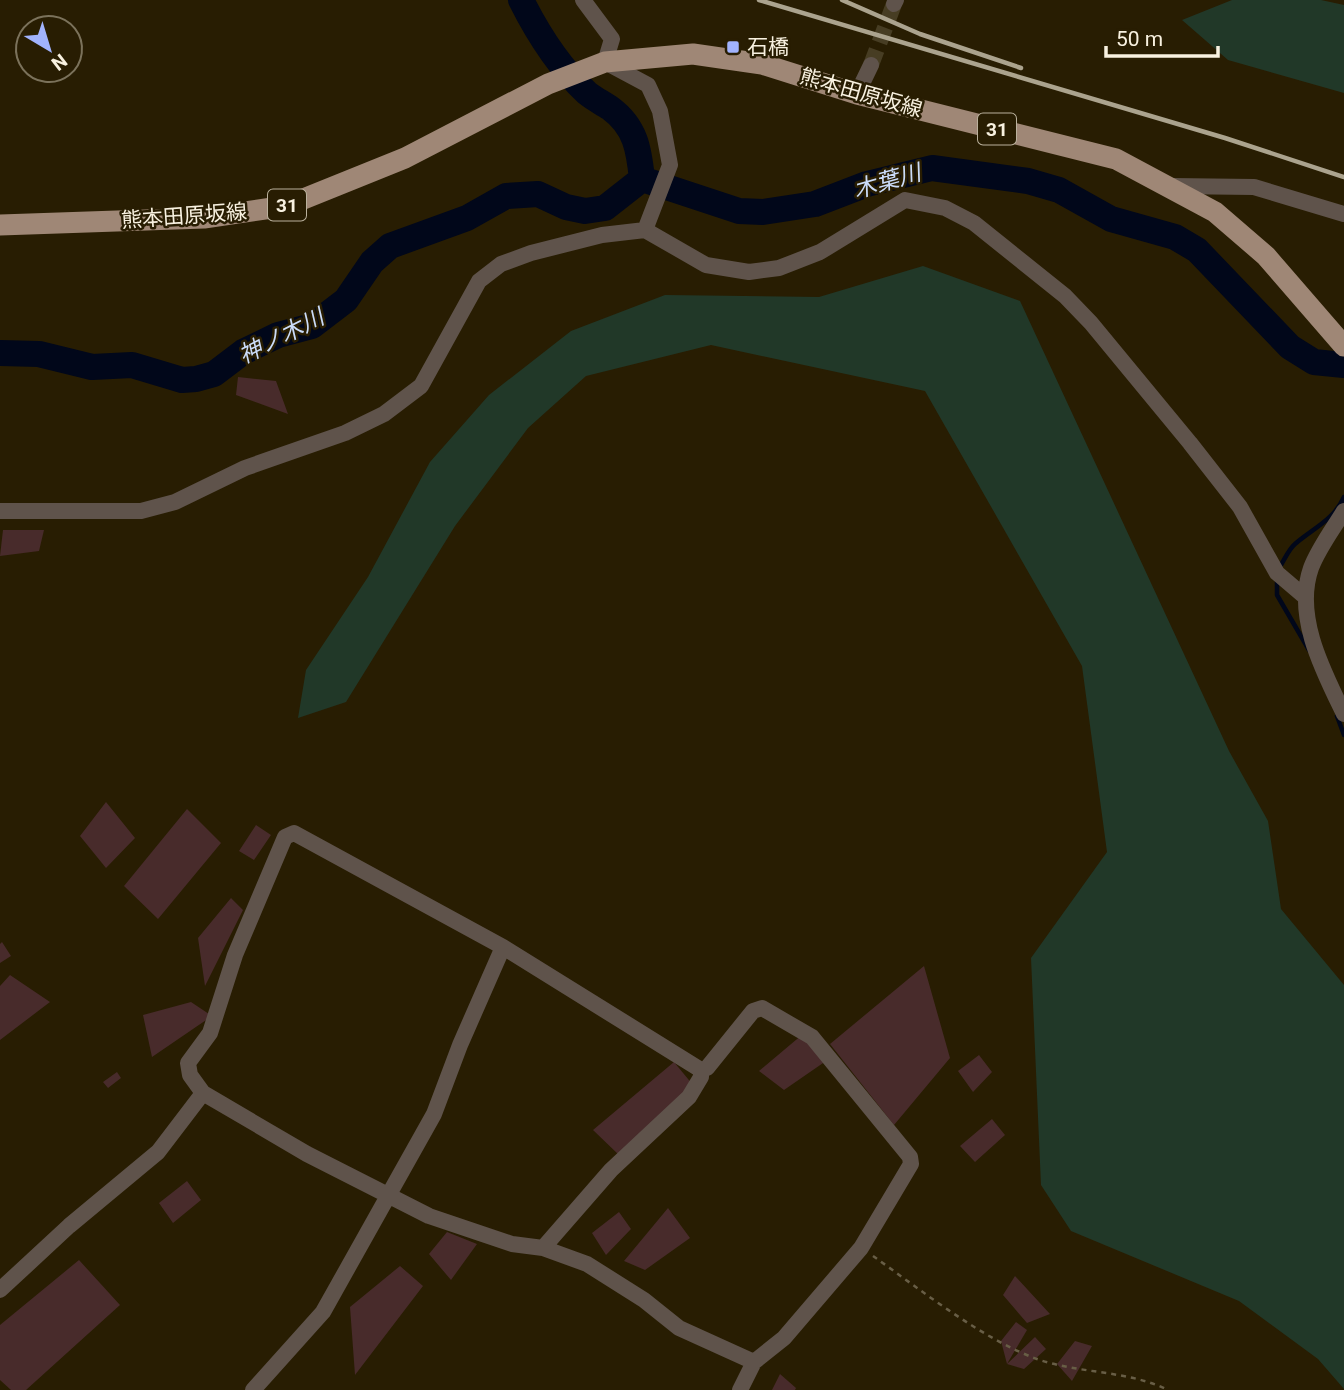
<svg xmlns="http://www.w3.org/2000/svg" width="1344" height="1390" viewBox="0 0 1344 1390" font-family="Roboto,'Noto Sans JP',sans-serif">
<style>
.green{fill:#213828}
.lines{fill:none;stroke-linecap:round;stroke-linejoin:round}
.stream{stroke:#01071a;stroke-width:4.5}
.river{stroke:#01071a;stroke-width:26}
.building{fill:#482b2b}
.street-tunnel{stroke:#473d23;stroke-width:16;stroke-dasharray:16 8;stroke-linecap:butt}
.path{stroke:#685e46;stroke-width:2.5;stroke-dasharray:5 5;stroke-linecap:butt}
.street{stroke:#5f534b;stroke-width:16}
.primary{stroke:#9f8776;stroke-width:21}
.rail{stroke:#aba38e;stroke-width:4.5}
.poi-dot{fill:#a1b3fd;stroke:#281d02;stroke-width:2.5}
.labels{text-anchor:middle;stroke-width:5;stroke-linejoin:round;paint-order:stroke}
.shield{fill:#281d02;stroke:#bab19d;stroke-width:2}
.shield-label{font-size:19px;font-weight:bold;fill:#f8f1e0}
.poi-label{font-size:21px;fill:#f8f1e0;stroke:#281d02;text-anchor:start}
.street-label{font-size:21px;fill:#f8f1e0;stroke:#281d02}
.water-label{font-size:23px;font-style:italic;fill:#cbdcf9;stroke:#281d02}
</style>
<rect width="100%" height="100%" fill="#281d02"/>
<path class="green" d="M1232,0H1321L1344,5V93L1228,60L1182,20Z
M923,266L1020,301L1229,751L1268,821L1281,909L1344,985V1389L1318,1359L1239,1301L1071,1231L1041,1185L1031,958L1107,852L1082,666L925,391L711,345L586,376L528,428L455,526L346,702L298,718L306,670L368,577L430,462L489,395L571,331L665,295L819,297Z"/>
<g class="lines">
<path class="stream" d="M1279,568C1284,561 1288,550 1295,544C1312,529 1334,520 1344,497
M1277,580V595L1309,650
M1337,716L1344,735"/>
<path class="river" d="M521,0C537,32 560,68 587,93C594,99 603,103 610,108C636,127 639,150 642,179L739,211L763,212L815,204L867,184L932,168L1028,181L1059,190L1111,219L1175,237L1197,250L1290,347L1314,362L1344,365
M0,353L39,354L92,367L132,365L182,380L196,379L214,374L243,352L278,335L312,326L346,300L372,262L390,246L467,218L506,196L538,194L566,207L585,211L605,208L642,179"/>
</g>
<path class="building" d="M238,377L276,381L288,414L236,395Z
M3,530H44L39,551L0,556Z
M106,802L135,838L106,868L80,836Z
M187,809L221,843L158,919L124,886Z
M256,825L271,835L254,860L239,851Z
M231,898L243,910L205,986L198,938Z
M2,942L11,956L0,963V944Z
M924,966L950,1058L894,1125L830,1044Z
M10,975L50,1002L0,1040V986Z
M191,1002L212,1016L152,1057L143,1015Z
M803,1034L826,1061L784,1090L759,1071Z
M979,1055L992,1072L973,1092L958,1071Z
M674,1062L693,1085L620,1156L593,1130Z
M117,1072L121,1078L108,1088L103,1082Z
M992,1119L1005,1135L975,1162L960,1146Z
M187,1181L201,1200L173,1223L159,1203Z
M668,1208L690,1238L645,1270L624,1261Z
M619,1212L631,1229L606,1255L592,1233Z
M447,1232L477,1244L451,1280L429,1254Z
M79,1260L120,1305L26,1390H11L0,1380V1325Z
M400,1266L423,1286L355,1375L350,1307Z
M1015,1276L1050,1314L1027,1323L1003,1295Z
M1016,1322L1027,1330L1007,1364L1035,1337L1046,1349L1024,1369L1007,1364L1001,1341Z
M1075,1341L1092,1346L1072,1381L1057,1364Z
M780,1374L796,1388L795,1390H772Z"/>
<g class="lines">
<path class="street-tunnel" d="M871,65L894,4"/>
<path class="path" d="M873,1256C921,1290 982,1339 1037,1359C1079,1374 1128,1370 1168,1390"/>
<path class="street" d="M583,0L612,39L605,62L648,85L660,111L670,165L645,230
M894,4L896,0
M857,94L871,65
M1171,186L1254,187L1344,214
M0,511H141L175,502L245,468L345,433L384,414L421,386L479,281L501,264L531,253L602,235L645,230L706,265L749,272L779,268L820,252L905,200L945,208L974,223L1065,296L1091,323L1190,443L1240,507L1277,573L1304,596
M1344,511C1333,529 1318,549 1311,568C1294,616 1323,671 1344,714
M701,1070L503,947L294,833L285,837L235,955L210,1033L188,1063L190,1075L203,1093L307,1154L429,1216L512,1244L543,1248L587,1264L644,1300L679,1328L754,1362
M543,1248L611,1170L689,1097L701,1077V1070L707,1068L753,1011L762,1008L812,1037L910,1157L911,1164L861,1248L784,1338L754,1362L740,1390
M0,1290L69,1226L158,1152L203,1093
M253,1390L323,1312L434,1114L460,1045L503,947"/>
<path class="primary" d="M0,225L204,218L286,206L405,158L548,84L605,62L693,54L762,64L857,94L1116,159L1215,212L1266,256L1344,346"/>
<path class="rail" d="M759,0L1225,138L1344,177
M842,0L920,34L1021,68"/>
</g>
<rect class="poi-dot" x="726" y="40" width="14" height="14" rx="3.5"/>
<g class="labels">
<g class="shield">
<rect x="978" y="113.5" width="38" height="31" rx="5"/>
<rect x="268" y="189.5" width="38" height="31" rx="5"/>
</g>
<g class="shield-label">
<text x="997" y="136">31</text>
<text x="287" y="212">31</text>
</g>
<g class="poi-label">
<text x="747" y="54">石橋</text>
</g>
<g class="street-label">
<text transform="translate(861 93) rotate(16)" y="7">熊本田原坂線</text>
<text transform="translate(184 216) rotate(-4)" y="7">熊本田原坂線</text>
</g>
<g class="water-label">
<text transform="translate(887 181) rotate(-16)" y="8">木葉川</text>
<text transform="translate(281 336) rotate(-27)" y="8">神ノ木川</text>
</g>
</g>
<g transform="translate(49 49) rotate(142)"><circle r="33" fill="#281d02" stroke="#7b725b" stroke-width="2"/>
<path d="M0-5L12 26L0 18L-12 26Z" fill="#a1b3fd"/>
<text y="-10" font-size="19" font-weight="bold" text-anchor="middle" fill="#f8f1e0">N</text>
</g>
<path d="M1106 46v10h112v-10" fill="none" stroke="#f8f1e0" stroke-width="3.5"/>
<text x="1116" y="46" font-size="21" fill="#f8f1e0" stroke="#281d02" stroke-width="5" paint-order="stroke">50 m</text>
</svg>
